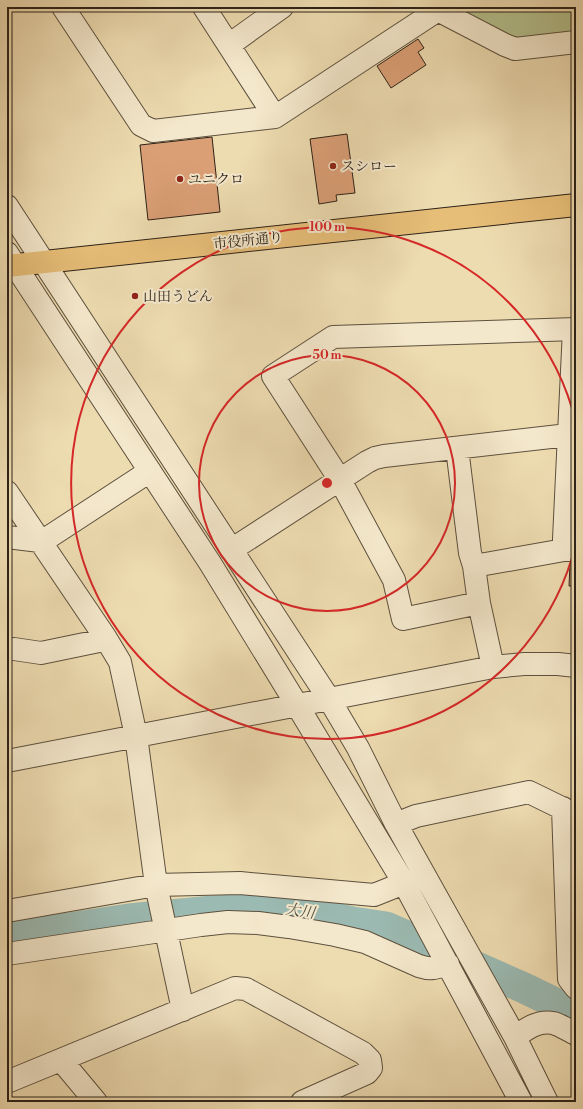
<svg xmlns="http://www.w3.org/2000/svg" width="583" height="1109" viewBox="0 0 583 1109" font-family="'Libre Bodoni','Noto Serif JP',serif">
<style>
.green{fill:#b5c18e;stroke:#717253}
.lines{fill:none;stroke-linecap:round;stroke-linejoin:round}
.river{stroke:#9bbab2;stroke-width:31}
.building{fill:#db9f76;stroke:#2d2218}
.minor-casing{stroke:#5d503e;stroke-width:24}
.major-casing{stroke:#2d2218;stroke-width:24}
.minor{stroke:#f4e8cc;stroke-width:22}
.major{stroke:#e7be78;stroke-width:22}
.ring{fill:none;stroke:#d62828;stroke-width:2}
.poi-dot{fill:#8f2418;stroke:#f4e8cc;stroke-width:1.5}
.labels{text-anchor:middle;stroke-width:4;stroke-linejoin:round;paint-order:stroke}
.poi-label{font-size:14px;fill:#2d2218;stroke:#f4e8cc;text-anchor:start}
.street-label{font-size:14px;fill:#2d2218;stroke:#f4e8cc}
.water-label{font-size:15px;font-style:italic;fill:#4e5046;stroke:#f4e8cc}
.centre{fill:#d62828;stroke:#f4e8cc;stroke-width:2}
.ring-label{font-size:12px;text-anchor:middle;font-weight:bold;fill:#d62828;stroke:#f4e8cc;stroke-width:4;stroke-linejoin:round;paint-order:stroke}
</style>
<rect width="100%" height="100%" fill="#eedcb1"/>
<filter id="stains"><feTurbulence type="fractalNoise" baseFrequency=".005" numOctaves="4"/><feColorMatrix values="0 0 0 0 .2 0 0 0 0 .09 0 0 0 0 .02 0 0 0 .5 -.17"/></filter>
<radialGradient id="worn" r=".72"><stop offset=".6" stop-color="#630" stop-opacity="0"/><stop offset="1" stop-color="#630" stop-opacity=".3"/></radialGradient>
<path class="green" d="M450,7H576V35L513,40Z"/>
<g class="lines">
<path class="river" d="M7,937L129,919L212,911L288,907L353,922L386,927L524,988L576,1013"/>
</g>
<path class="building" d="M418,39L424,48L418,52L426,65L391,88L377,66Z
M347,134L355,193L336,195L337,201L319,204L310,139Z
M212,137L220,212L148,220L140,145Z
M570,564L576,565V586H569Z"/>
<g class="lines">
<g class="minor-casing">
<path id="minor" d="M63,7L141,125L153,131L275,117L438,10L439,7
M204,7L275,117
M432,7L505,45L515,49L576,42
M229,45L282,7
M7,206L329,699L358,748L396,824L515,1037L547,1102
M7,253L210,563L297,705L404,883L521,1102
M457,448L470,553L474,566L479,603L493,667
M7,492L105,637L120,662L136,736L156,885L183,1010
M7,537L40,541L49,537L150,471
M231,550L367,462L375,458L384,456L568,435L576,436
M564,550V539L574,329
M474,566L564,550H576
M479,603L403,619L394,580L340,480L273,376L333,337L576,329
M14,649L41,653L99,641L105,637
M7,761L329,699L493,667L524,664H558L576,666
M563,808L569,979L576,988
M396,824L416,816L529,792L576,815
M7,911L156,885L240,883L374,895L404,883
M7,954L201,925L228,922L258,923L289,927L335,935L365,942L419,966C431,970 436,968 448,964
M515,1037C526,1029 538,1020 553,1023C561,1025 569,1031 576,1034
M61,1060L96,1102
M7,1082L235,988L246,989L363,1053L370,1060L371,1068L367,1073L302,1102"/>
</g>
<g class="major-casing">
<path id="major" d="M7,266L576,205"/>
</g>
<use href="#minor" class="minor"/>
<use href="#major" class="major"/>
</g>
<g class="ring">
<circle cx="327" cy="483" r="128"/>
<path d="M576 543A256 256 0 1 1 576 423"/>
</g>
<g class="poi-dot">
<circle cx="333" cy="166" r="4"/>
<circle cx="180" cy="179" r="4"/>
<circle cx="135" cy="296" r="4"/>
</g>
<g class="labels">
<g class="poi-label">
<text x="341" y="171">スシロー</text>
<text x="188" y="184">ユニクロ</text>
<text x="143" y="301">山田うどん</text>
</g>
<g class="street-label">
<text transform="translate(248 240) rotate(-6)" y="5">市役所通り</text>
</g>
<g class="water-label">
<text transform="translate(300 911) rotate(8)" y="5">大川</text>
</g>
</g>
<circle cx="327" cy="483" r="6" class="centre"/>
<g class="ring-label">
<text x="327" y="231">100 m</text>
<text x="327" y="359">50 m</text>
</g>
<rect width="583" height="1109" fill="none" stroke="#eedcb1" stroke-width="24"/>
<rect x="8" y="8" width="567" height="1093" fill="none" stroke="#2d2218" stroke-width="2"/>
<rect x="12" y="12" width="559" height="1085" fill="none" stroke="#2d2218"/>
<rect width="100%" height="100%" filter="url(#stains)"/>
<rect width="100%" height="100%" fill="url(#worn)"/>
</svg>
